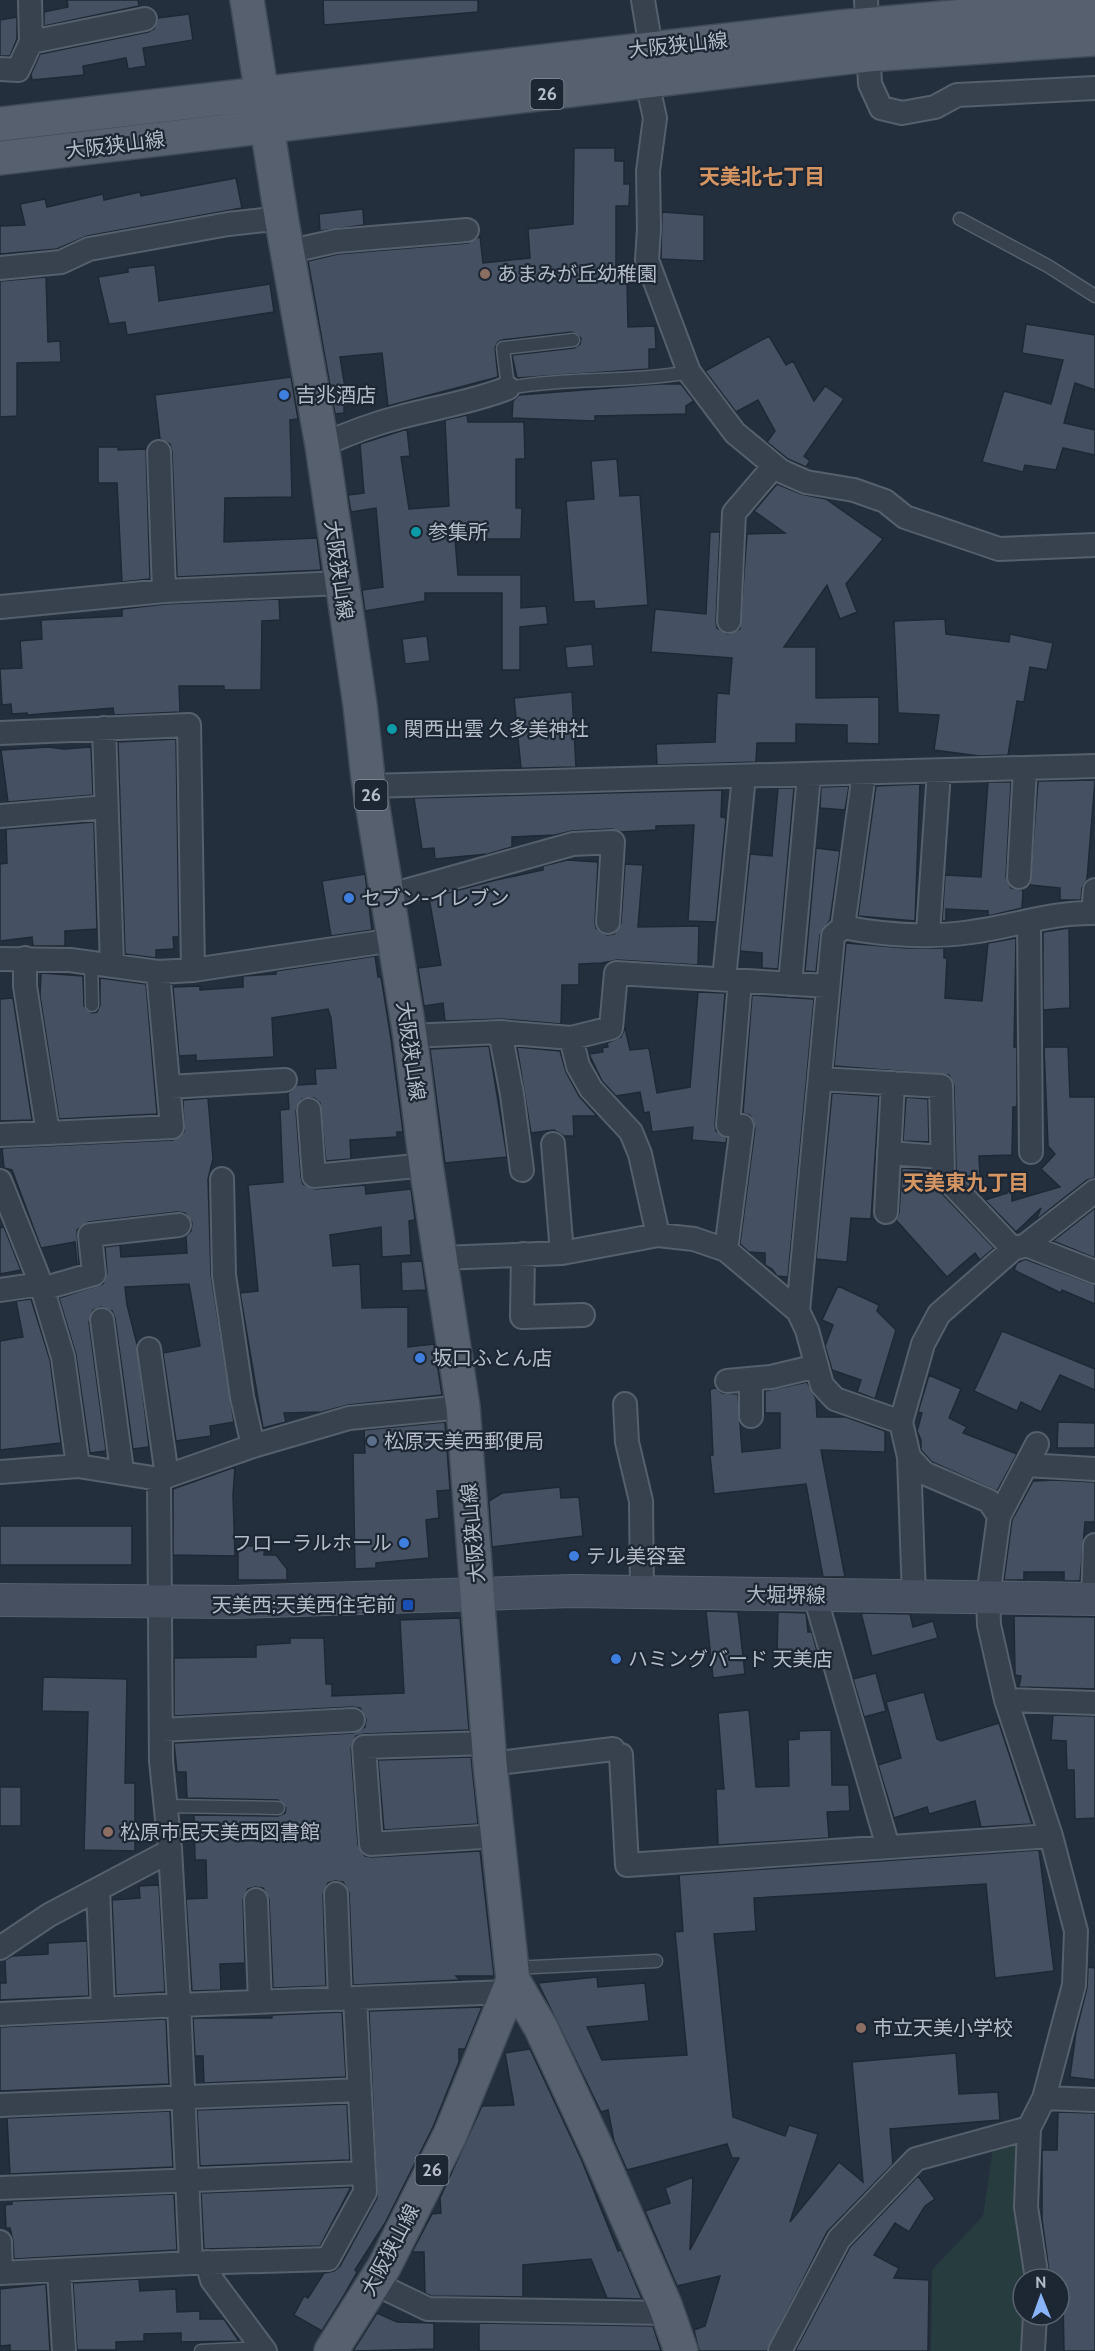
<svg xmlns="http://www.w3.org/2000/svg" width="1095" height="2351" viewBox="0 0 1095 2351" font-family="Cabin,'Noto Sans JP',sans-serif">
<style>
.green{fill:#263c3f}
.building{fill:#455162;stroke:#1f2835;stroke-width:1.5}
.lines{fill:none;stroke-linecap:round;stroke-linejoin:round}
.lane-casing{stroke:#565f6c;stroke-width:15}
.street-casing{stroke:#565f6c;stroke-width:26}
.secondary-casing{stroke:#565f6c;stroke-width:34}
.primary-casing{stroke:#414a57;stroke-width:36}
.lane{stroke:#38414e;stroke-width:12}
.street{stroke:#38414e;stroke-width:22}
.secondary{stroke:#465061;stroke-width:32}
.primary{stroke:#56606e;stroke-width:33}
.education-dot{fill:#8d6e63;stroke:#1d2633;stroke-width:2}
.shop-dot{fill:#3f7fe0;stroke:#1d2633;stroke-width:2}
.culture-dot{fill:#0f9aa8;stroke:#1d2633;stroke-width:2}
.service-dot{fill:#5c6f8a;stroke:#1d2633;stroke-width:2}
.transit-dot{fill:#1a4fb4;stroke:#1d2633;stroke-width:2}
.labels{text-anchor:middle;stroke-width:4.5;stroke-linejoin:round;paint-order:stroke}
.shield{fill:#1d2633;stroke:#878f9c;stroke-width:1.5}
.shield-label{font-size:18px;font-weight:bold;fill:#b4bcc9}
.street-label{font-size:20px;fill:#b4bcc9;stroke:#1d2633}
.poi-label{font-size:20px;fill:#b4bcc9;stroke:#1d2633;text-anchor:start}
.neighbourhood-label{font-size:21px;font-weight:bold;fill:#d59563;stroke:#1d2633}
</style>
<rect width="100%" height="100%" fill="#242f3e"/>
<path class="green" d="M1024,2136L1031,2279H1023V2315H1029L1028,2351H931L932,2270L983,2216L993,2148Z"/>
<path class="building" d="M67,0H138L139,6L44,26V12L68,7Z
M323,0H478V12L324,25Z
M189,14L193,40L143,48L146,66L128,69L126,58L83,66L84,75L32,80L31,74L40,54L148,32L154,29L158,18Z
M17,17V39L10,56H0V20Z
M574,148H615V161H624V184H630L629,206H616V281H627L628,327L655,326L656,349H649V369L517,378L512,355L574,348L580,344L581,338L572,332L502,340L498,342L495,348L498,377L388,406L382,353L340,357L348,406L344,407V413L335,414L308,261L338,254L468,243L480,236L483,263L530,258L528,229L573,224Z
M236,178L242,208L87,236L57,249L0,254V226L25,225L20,204L45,199L47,207L103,194L104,200L140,192L141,196Z
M363,209L364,225L320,231L319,214Z
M662,212L704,215V261L661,259Z
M155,265L159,301L270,284L274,312L127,335L125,322L109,324L98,277L128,272V268Z
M46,277L48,342L60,341L61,362L17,363V416L0,417V281Z
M1026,324L1095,335V390L1075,383L1064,423L1095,430V455L1063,448L1056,470L1025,465L1023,472L982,462L1004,391L1051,404L1063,360L1022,353Z
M769,336L786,365L793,361L814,401L825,386L844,399L804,456L810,461L806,467L788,459L767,442L775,431L758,400L736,412L705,371Z
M291,377L298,419L290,420L292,497L225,498L224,542L317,538L321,570L177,577L172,452L170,444L160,439L155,395Z
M659,384H681L694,401L686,406V414L595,416V421L512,418L513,401L519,395Z
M467,415L468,422H524L525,459H516V508H522L521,539H455L458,575H521V608L546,606L548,624L520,627V670H502V593H425V601L365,611L362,590L383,587L376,508L351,512L348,495L364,493L360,444L407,429L410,456L401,457L409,509L449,506L445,420Z
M98,447H118V450L146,449L150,579L122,582L117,483H98Z
M617,459L620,496L640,495L648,605L595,609L594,601L574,602L566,501L594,499L591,461Z
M777,484L801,494L826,499L883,539L846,584L857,612L840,619L827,585L784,647H816V698L879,697V744L847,743V725L796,724V743H757L756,762L657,765L656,744L715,742L717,693L729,694L732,658L651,652L655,609L706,614L710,532H720L716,621L717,628L728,634L740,629L747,534L785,533L754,511Z
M279,599L280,620L262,621L261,690H224V686H179L180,712L114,715L113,708L27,715V713L12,714L11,704L2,705L0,669L22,668L20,641L42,639L41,620L122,616V609L165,604Z
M945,619L946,634L1009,642L1010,634L1053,643L1047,670L1030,667L1024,702L1017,701L1008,755L979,756L934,750L939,715L898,713L894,621Z
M427,636L430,661L405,664L402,639Z
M592,644L594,666L567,668L565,647Z
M572,692L576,767L492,769L521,768L514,698Z
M176,739L179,937H173L174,949L156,950V958L125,954L118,742Z
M48,747L64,749L91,747L93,795L8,802L1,750Z
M1095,780L1087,879L1082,888L1081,900H1060V888L1030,885L1038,781Z
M988,782H1011L1006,877L1011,888L1023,890L1022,908L988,916V911L946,909V921H942L945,875L981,877Z
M920,784L915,921L858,916L876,786Z
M849,786L845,810L820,808L821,787Z
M778,788H794L778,969L762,968V953L740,951L750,854L772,856Z
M722,790L721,817L726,818L716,922L688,921L694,825L656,826V830L621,832L612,829L572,831L555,835L512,837V847L488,854L435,859L434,848L422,849L414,798Z
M94,822L97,929L65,931V946H33L32,937L0,941V864L7,863L6,829Z
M816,848L840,851L830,920L820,935L816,972L805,971Z
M567,860L598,862L595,922L596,928L607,935L614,934L621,923L625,864L643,865L638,927L699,926L698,965L617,960L602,963L579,964V985H562L561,1024L501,1019L445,1021L443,1003L424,1006L418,968L441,965L429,898L496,880L543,870V866Z
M365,874L372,930L331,936L322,881Z
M1069,928L1070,1008L1043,1010V932Z
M1016,938L1014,1047H1017V1107H1013L1012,1155L979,1156L981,1195L956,1170L954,1086L949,1075L834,1066L846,943L906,948H944V958H947L945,998L982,1001L988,943Z
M375,956L378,977H381L391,1039L403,1132H397V1137L350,1140L351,1159L326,1161L320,1103L314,1098L302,1099L296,1111L301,1177L303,1184L315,1189L365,1185L366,1194L411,1189L415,1220L409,1221L411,1255L382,1257L381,1227L330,1235L333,1266L360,1264L362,1308L408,1307V1347L434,1344L442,1395L348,1405L322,1412L284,1413L286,1422L263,1428L240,1293L258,1291L248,1185L283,1182L280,1110L289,1109L288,1093L297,1085L316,1084L315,1069L336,1068L331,1018L328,1009L272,1018L274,1057L196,1061V1055L179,1056L173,987L200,986V990L243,987V976L276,974V971Z
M41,973L83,976L84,1006L92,1013L97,1012L100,1005V978L146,984L157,1114L59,1119L40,996Z
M698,992L725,993L715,1124L716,1131L727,1138L726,1143L692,1140L693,1127L652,1132L649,1112L644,1113L640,1092L616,1096L602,1081L589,1054L603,1052L602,1048L608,1047L607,1043L621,1037L625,1028L630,1050L649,1048L657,1093L690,1087Z
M752,995L814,999L788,1277L777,1276L772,1269L765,1265V1253L749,1252L740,1244L755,1128L750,1115L743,1113Z
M13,998L32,1120L0,1121V999Z
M489,1046L507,1157L445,1163L430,1049Z
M517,1047L560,1051L566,1072L579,1096L597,1116H573L574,1136H564L554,1130L531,1133Z
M1044,1047H1068L1070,1097H1095V1178L1087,1180L1036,1220L1041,1208L1016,1232L985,1200L1007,1193L1012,1187V1201L1060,1187L1041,1169L1055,1154L1048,1146Z
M832,1093L879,1096L871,1219L851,1218L847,1262L816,1259Z
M906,1097L928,1099L929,1142L903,1141Z
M208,1098L213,1159L208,1179L211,1275L234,1422L210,1426L211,1436L176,1441L163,1353L200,1346L189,1284L125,1287L127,1305L137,1344L149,1447L133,1449L115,1318L112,1311L101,1307L93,1310L89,1322L106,1451L90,1453L76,1355L59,1298L103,1284L107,1273L105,1247L120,1245L121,1257L187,1253L186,1236L191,1231L192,1223L185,1213L177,1212L88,1222L77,1230L79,1264L77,1265L75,1242L41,1248L12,1170L4,1168L2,1148L173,1140L184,1132L183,1100Z
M902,1168L929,1170L933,1184L994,1248L980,1260L975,1253L947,1277L896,1220L899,1213Z
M1095,1208V1258L1053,1241Z
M4,1227L21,1270L0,1274V1228Z
M1025,1259L1095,1285V1304L1062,1290L1061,1293L1014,1270L1017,1263Z
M422,1261L426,1290L402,1291L401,1262Z
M838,1286L879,1305L877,1311L896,1330L875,1399L857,1392L861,1380L832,1370L825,1346L833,1325L822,1320Z
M31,1299L50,1360L61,1443L0,1450V1341L23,1337L16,1301Z
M1002,1331L1095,1369V1390L1060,1375L1041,1412L1021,1402L1017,1411L974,1391Z
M929,1375L961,1389L949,1418L967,1427L963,1433L1017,1454L997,1491L932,1462L921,1450V1440L917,1431L922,1413L918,1412Z
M807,1382L816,1399L817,1417H846L885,1431V1452L821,1450L845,1577H823L806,1484L714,1494L710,1455H713L710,1389L716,1388L722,1393L738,1394L742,1452L780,1448V1413H765V1391Z
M445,1422L450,1490L437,1491L439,1518L426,1520L429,1558L376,1563V1568L355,1569L353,1453H365L364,1430Z
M1058,1422L1095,1423V1448H1057Z
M235,1467L233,1495L235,1556L173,1555V1489Z
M1055,1480L1095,1482V1522H1085L1080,1581H1064V1572H1024V1580H1004L1012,1520L1033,1481Z
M560,1487L561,1498L579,1497L583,1536L492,1547L489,1501L502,1493Z
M0,1526H132V1565H0Z
M238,1546H265L264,1555H276L287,1569V1580H238Z
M706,1611L738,1612L745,1674L713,1678Z
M778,1612L806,1613L808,1632H812L818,1655H777Z
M861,1613L910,1614L913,1627L933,1621L938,1638L872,1656Z
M1014,1616L1095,1617V1689L1019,1687L1021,1676L1015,1675Z
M460,1618L469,1730L364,1734L356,1736L351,1748L358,1845L365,1856L372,1857L480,1851L494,1976H456L460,1980L353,1985L349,1893L343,1882L335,1881L328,1883L323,1894L326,1986L273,1988L269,1899L263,1888L255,1887L248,1889L243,1900L245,1963L220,1964L221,1990L192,1991L186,1899L207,1898L206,1860H195L194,1815L278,1816L285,1813L286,1808L278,1800L187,1798L186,1772H177L174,1743L354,1733L365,1727L366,1719L360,1708L352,1707L174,1716V1658L256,1657V1645L290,1643V1638H324L326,1684H332V1696L404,1693L400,1620Z
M876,1673L886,1711L864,1717L853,1679Z
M43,1677L127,1679L125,1783H135V1851L84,1850L88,1712L42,1711Z
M924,1692L937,1739L941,1741L999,1723L1032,1824L981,1827L975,1801L929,1814L927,1807L894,1818L878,1765L901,1758L886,1702Z
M749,1710L756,1787L789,1786L788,1740L799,1739V1731L831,1730L832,1785H849L850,1811L827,1812L829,1838L718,1845L716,1789H724L718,1713Z
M1053,1715L1095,1716V1818L1075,1819L1074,1770H1067L1066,1741L1051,1740Z
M471,1757L478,1824L384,1830L378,1760Z
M0,1787H21V1826H0Z
M1039,1850L1054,1971L995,1978L986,1884L754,1898L756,1931L714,1934L733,2117L785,2136L789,2125L818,2134L790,2222L839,2162L863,2182L852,2062L956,2053L959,2094L998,2092L1000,2120L890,2129L893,2164L827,2232L767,2351H699L694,2330L705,2326L720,2276L677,2286L645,2211L670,2203L665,2188L693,2177L690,2250L739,2158H732L727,2144L627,2170L614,2141L608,2110L601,2112L538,1983L597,1977L598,1987L645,1983L649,2021L587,2027L602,2060L687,2055L675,1932L683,1931L679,1875Z
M159,1885L165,1992L116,1995L112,1900L140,1898L139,1886Z
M87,1941L89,1996L0,2000V1983H6L5,1960L12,1956L48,1954V1943Z
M1088,1967L1095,1968V2080L1070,2077L1076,2032L1087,1988Z
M482,2007L465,2049H459V2062L433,2127L385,2223L355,2270L357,2272L343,2297L322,2331L294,2315L304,2296L308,2298L324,2273L334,2271L340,2266L377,2198L369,2011Z
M342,2012L346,2077L204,2083L203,2056H195L193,2018H272V2015Z
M166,2019L169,2084L0,2091V2027Z
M530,2049L582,2161L618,2251L621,2250L642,2299L607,2298L591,2259L523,2265V2297L431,2296L425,2293L424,2252H412L432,2214L441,2213L440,2198L482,2106L514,2105L505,2053Z
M347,2104L350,2160L200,2166L197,2110Z
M170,2111L173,2167L10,2174L7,2118Z
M1058,2112L1095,2113V2351H1064L1063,2299H1059V2279H1050L1042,2219V2150H1057Z
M918,2176L935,2199L925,2206L909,2232L895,2223L874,2255L899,2268L894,2278L929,2280L928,2351H795L850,2247Z
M351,2187L320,2246L204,2249L201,2193Z
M174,2194L177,2250L14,2259L13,2241L10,2228H6L5,2205L12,2204V2201Z
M139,2279L140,2291L176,2289L177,2312L200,2311V2319H224L239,2341L181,2342V2333L144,2334V2341L116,2342V2350H77L73,2283Z
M46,2284L50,2351H10V2345L0,2346V2289Z
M377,2313L397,2322L434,2323V2349L353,2351Z
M479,2323L653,2326L661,2351H479Z"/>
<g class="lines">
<g class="lane-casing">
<path id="lane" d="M960,219L1048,266L1095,296
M573,340L503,348L508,388C568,377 629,383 689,372
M91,962L92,1005
M166,1806L278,1808
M513,1968L656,1961
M201,2351L263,2348"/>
</g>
<g class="street-casing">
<path id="street" d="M643,0L651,48
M866,0L870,84L881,108L902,113L935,107L957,95L1095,88
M31,42L145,19
M0,69L18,70L31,42L30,0
M647,82L655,118L648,171L649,229L647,260L689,372L735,433L781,471L806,482L854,490L885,501L905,517L999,549L1095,545
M287,252L336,241L467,230
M0,268L61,262L89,249L228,224L264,220L282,222
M322,445C347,434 373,424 400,417C437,407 473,402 508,388
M159,452L164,591
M0,607L164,591L341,583
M729,621L734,513L774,466
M104,728L112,964
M0,733L189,725L193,970
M369,786L1095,766
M0,816L106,807
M1019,877L1025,768
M387,896L573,844L613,842L608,922
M1029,922L1031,1152
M843,927C883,935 930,938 971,932C1012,927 1051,912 1093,913L1095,890
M928,933L939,771
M0,959L70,960L158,972L193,970L394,940
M724,979L744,776
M790,984L809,775
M500,1032L512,1094L522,1170
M410,1036L500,1032L571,1038L611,1028L616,973L828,986
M571,1038L578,1066L591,1089L631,1132L640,1154L658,1235
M820,1079L941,1086L943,1175L1013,1249
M169,1087L285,1080
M309,1110L314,1176L426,1165
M48,1133L172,1127L158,972
M0,1135L48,1133L25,986V958
M553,1144L562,1253
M889,1153L942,1157
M222,1179L224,1275L242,1397L253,1446
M0,1181L41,1284L63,1357L78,1466L159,1479L253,1446L349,1418L463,1407
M886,1212L893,1083
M1026,1245L1095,1272
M726,1250L742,1126L728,1125L740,981
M523,1254L522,1317L583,1315
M441,1258L562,1253L658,1235L694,1239L726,1250L798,1311L807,1330L822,1385L835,1399L901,1422
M42,1289L94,1274L90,1235L179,1225
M0,1290L41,1284
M798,1311L833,936L843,927L864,773
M102,1320L122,1471
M149,1349L167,1476
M727,1381L771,1377L817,1366
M625,1404L627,1442L641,1501L642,1592
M751,1416V1379
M909,1457L914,1597
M1026,1465L1095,1469
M0,1472L78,1466
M999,1516L1037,1444
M815,1596L888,1847
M1093,1599L1095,1545
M1006,1700L1095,1703
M161,1730L353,1720
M489,1743L364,1747L371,1844L498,1836
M621,1755L627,1865L1051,1836
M490,1764L613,1749
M98,1889L103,2009
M336,1894L340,1999
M256,1900L260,2002
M0,1948L49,1915L170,1851
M0,2014L179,2005L170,1849L161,1761L159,1479
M1044,2098L1095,2100
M0,2105L359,2090
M0,2188L363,2173
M0,2242L1,2273
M207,2262L212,2280L265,2351
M191,2263L179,2005L507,1992
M59,2271L64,2351
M0,2273L191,2263L328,2259L365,2192L355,1998
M1037,2279L1026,2207L1029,2128L1044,2098L1074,1985L1076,1931L1051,1836L1006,1700L989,1625L988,1597L999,1516L989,1501L924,1473L909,1457L901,1422L923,1344L939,1314L1013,1249L1026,1245L1095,1191
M374,2283L428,2309L668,2313
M780,2351L839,2239L916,2159L1029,2128
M1033,2351L1035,2315"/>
</g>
<g class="secondary-casing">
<path id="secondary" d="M0,1600L235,1602L573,1591L1095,1599"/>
</g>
<g class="primary-casing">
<path id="primary" d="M247,0L282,222L322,445L360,705L368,778L410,1036L426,1165L463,1407L490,1764L513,1980L541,2028L599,2153L665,2305L681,2351
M0,124L840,27L988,14L1095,8
M0,158L867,55L1095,39
M331,2351L384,2267L450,2135L513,1980"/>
</g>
<use href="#lane" class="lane"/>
<use href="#street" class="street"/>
<use href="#secondary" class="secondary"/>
<use href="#primary" class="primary"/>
</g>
<g class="education-dot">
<circle cx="485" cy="274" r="6"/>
<circle cx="108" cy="1832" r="6"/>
<circle cx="861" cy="2028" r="6"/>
</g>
<g class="shop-dot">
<circle cx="284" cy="395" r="6"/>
<circle cx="349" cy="898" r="6"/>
<circle cx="420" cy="1358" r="6"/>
<circle cx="404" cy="1543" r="6"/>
<circle cx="574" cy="1556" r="6"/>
<circle cx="616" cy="1659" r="6"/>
</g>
<g class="culture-dot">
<circle cx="416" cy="532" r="6"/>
<circle cx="392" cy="729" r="6"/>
</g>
<circle class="service-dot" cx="372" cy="1441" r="6"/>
<rect class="transit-dot" x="402" y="1599" width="12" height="12" rx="3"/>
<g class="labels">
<g class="shield">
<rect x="530.5" y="79" width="33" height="30" rx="4.5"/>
<rect x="354.5" y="780" width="33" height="30" rx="4.5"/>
<rect x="415.5" y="2155" width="33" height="30" rx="4.5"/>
</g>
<g class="shield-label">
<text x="547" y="100">26</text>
<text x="371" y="801">26</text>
<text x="432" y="2176">26</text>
</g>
<g class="street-label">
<text transform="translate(678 45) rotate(-6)" y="7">大阪狭山線</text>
<text transform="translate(115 145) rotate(-7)" y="7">大阪狭山線</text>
<text transform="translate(339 570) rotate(82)" y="7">大阪狭山線</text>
<text transform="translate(411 1051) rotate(82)" y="7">大阪狭山線</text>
<text transform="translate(473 1533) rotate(-95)" y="7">大阪狭山線</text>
<text transform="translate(786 1595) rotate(1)" y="7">大堀堺線</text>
<text transform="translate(390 2250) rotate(-62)" y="7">大阪狭山線</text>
</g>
<g class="poi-label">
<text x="497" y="281">あまみが丘幼稚園</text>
<text x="296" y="402">吉兆酒店</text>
<text x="428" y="539">参集所</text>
<text x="404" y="736">関西出雲 久多美神社</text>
<text x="361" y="905">セブン-イレブン</text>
<text x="432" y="1365">坂口ふとん店</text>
<text x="384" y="1448">松原天美西郵便局</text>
<text x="392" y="1550" text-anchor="end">フローラルホール</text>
<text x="586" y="1563">テル美容室</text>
<text x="396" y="1612" text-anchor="end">天美西;天美西住宅前</text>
<text x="628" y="1666">ハミングバード 天美店</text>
<text x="120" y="1839">松原市民天美西図書館</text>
<text x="873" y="2035">市立天美小学校</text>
</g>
<g class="neighbourhood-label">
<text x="762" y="184">天美北七丁目</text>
<text x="966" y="1190">天美東九丁目</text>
</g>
</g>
<g transform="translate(1041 2297) rotate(359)"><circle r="28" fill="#1d2633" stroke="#59626f" stroke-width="1.5"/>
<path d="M0-4.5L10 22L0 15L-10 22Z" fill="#8ab4f8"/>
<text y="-9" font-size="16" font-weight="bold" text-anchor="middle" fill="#b4bcc9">N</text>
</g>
</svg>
